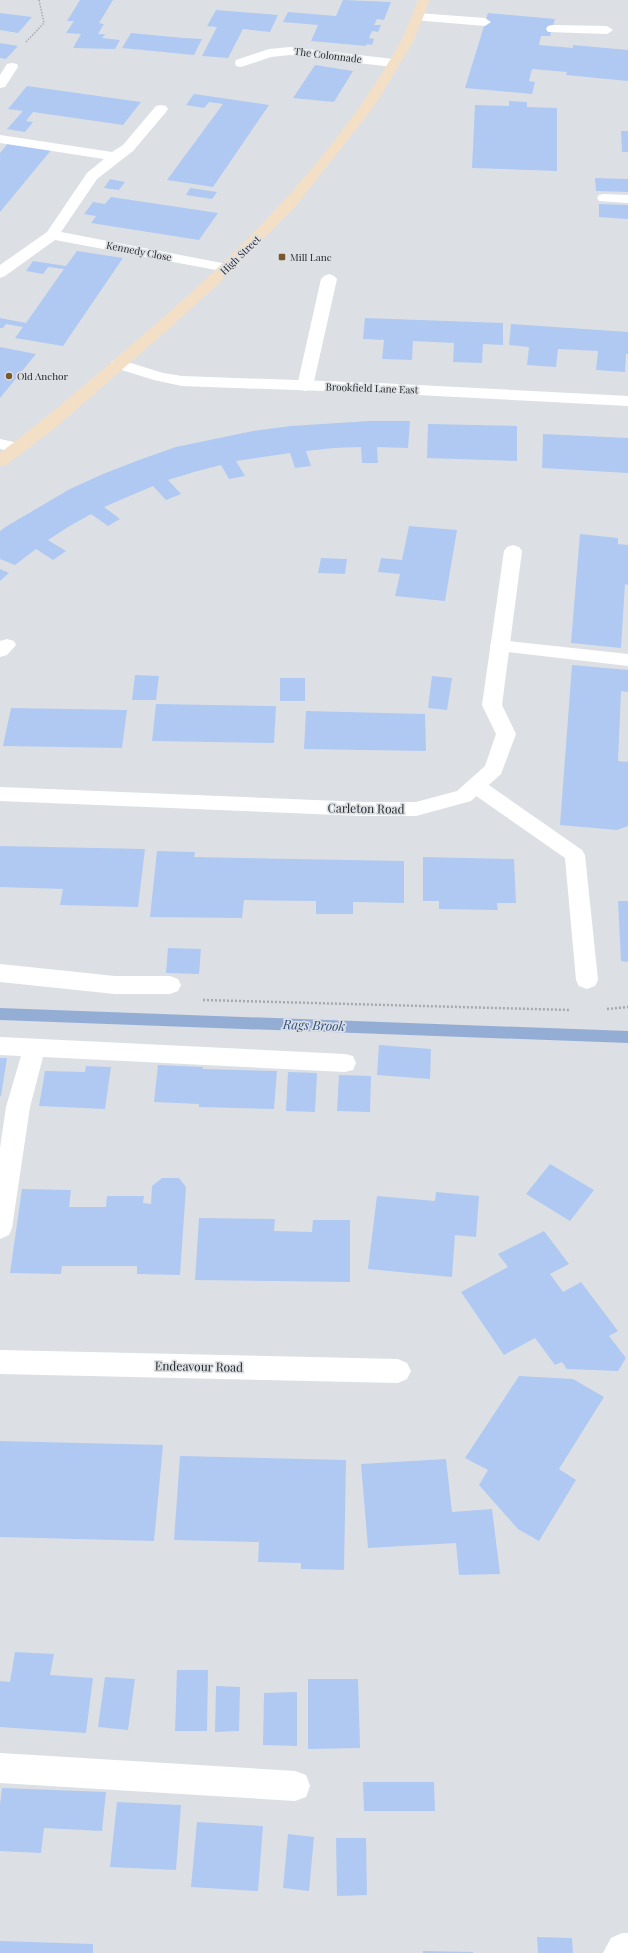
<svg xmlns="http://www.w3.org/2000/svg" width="628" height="1953" viewBox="0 0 628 1953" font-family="'Playfair Display',serif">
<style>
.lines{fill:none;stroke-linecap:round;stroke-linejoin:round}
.stream{fill:#94add5;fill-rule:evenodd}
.building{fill:#afc9f2}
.path-far1{stroke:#a6a9ad;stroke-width:1.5;stroke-dasharray:1.5 1.5;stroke-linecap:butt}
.path{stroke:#a6a9ad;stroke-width:2.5;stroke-dasharray:2 2;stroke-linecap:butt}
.service{fill:#fff;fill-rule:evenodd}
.minor{fill:#fff;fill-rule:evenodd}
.secondary{fill:#f2dfc5;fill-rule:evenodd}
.poi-dot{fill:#78582e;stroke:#dce0e5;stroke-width:1.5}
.labels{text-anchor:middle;stroke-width:3.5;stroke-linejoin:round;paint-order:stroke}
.far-street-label{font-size:10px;fill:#27282a;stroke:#dce0e5}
.far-poi-label{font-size:10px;fill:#27282a;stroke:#dce0e5;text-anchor:start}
.street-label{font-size:12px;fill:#27282a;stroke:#dce0e5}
.water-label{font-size:13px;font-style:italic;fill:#305184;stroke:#dce0e5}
</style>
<rect width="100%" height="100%" fill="#dce0e5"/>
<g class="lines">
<path class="stream" d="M0,1008L628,1031V1043L0,1020Z"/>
</g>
<path class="building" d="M80,0H113L99,23L104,24L98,34H105L102,38L120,40L115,49L73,48L81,34L66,33L74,21H67Z
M343,0L391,2L384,20L377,19L374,25H381L378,32L372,31L369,38L374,39L372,45L367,44L366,46L311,41L318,25L283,22L288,12L336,16Z
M216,10L278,15L270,32L243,29L228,58L202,56L217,27L207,26Z
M0,13L32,17L18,33L0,30Z
M488,13L555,19L550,36H541L539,45L573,48V45L628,50V81L566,75L567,72L532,69L529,81L535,82L532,94L465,88Z
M131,33L184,38L202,39L194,55L122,48Z
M0,43L18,46L6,59L0,58Z
M315,65L353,71L334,102L293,98Z
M27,86L141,102L123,125L33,112L26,121L33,122L25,132L7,129L23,111L8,109Z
M194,94L269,105L213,187L167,180L223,104L209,102L204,108L186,105Z
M509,101L527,102V107L557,108V171L472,168L475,105L509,106Z
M621,131H628V152H622Z
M9,142L52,149L0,212V153Z
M595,178L628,179V192L596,191Z
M110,179L125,182L119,190L104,188Z
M190,188L217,192L212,199L186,195Z
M111,197L218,213L199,240L91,223L96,216L84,214L93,202L105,204Z
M599,204L628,205V219L599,217Z
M77,251L123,258L63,346L15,338L23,327L6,324L3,328H0V318L26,323L64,269L48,267L43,274L26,271L33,261L66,266Z
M365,318L503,323V345L483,344L482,363L453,362L454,343L433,342L413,341L412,360L382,359L384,340L363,339Z
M511,324L628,332V354H626L625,372L596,370L598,351L558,349L556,367L527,365L529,347L509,345Z
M0,347L36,354L0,398Z
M369,421H410L408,448L377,447L378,463H362L361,447L334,448L306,451L311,466L295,468L290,453L236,461L245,476L229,479L221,465L194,472L168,480L181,494L166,500L153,486L104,507L120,519L108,526L91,514L68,527L48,540L66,551L53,560L36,549L15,565L0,559V531L7,526L70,489L103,474L139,460L176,447L253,431L291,426Z
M428,424L517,426V461L427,458Z
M543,434L628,438V473L542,468Z
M409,526L457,530L445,601L395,596L400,574L378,572L381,558L402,560Z
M580,534L618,538V544L628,545V585L625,584L621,648L571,643Z
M321,558L347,559L345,574L318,573Z
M0,569L9,573L0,581Z
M572,665L628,670V692L621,691L618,761L628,762V826L617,830L560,825Z
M135,675L159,676L156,700H132Z
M432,676L452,678L447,710L428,708Z
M280,678H305V701H280Z
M156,704L276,706L274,743L152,741Z
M11,708L127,710L122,748L3,746Z
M306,711L425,714L426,751L304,749Z
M0,846L145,849L138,907L60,905L63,889L0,887Z
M157,851L195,852L194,857L404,861V903L353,902V914H316V901L244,900L242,918L150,917Z
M423,857L514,859L516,903H497L498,910L439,909V901H423Z
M618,901H628V962L621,961Z
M168,948L201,949L199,974L166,973Z
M379,1045L431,1049L430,1079L377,1075Z
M0,1058H7L1,1096H0Z
M158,1065L203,1067V1069L277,1071L274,1109L199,1107V1104L154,1102Z
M86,1066L111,1067L105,1109L39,1106L45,1071L85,1072Z
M288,1072L317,1073L315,1112L286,1111Z
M339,1075L371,1076L370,1112L337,1111Z
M550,1164L594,1190L570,1221L526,1194Z
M162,1178H179L186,1187L180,1275L137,1274V1266H62L61,1274L10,1273L22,1189L71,1190L69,1207H106L107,1196H144L143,1203L151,1204L152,1186Z
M436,1192L479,1196L476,1237L455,1235L452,1277L368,1269L377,1196L435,1201Z
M199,1218L275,1219L274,1231L312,1232L313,1220H350V1282L195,1280Z
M544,1231L569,1264L550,1274L563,1292L581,1282L618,1331L609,1336L626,1358L618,1371L567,1369L562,1362L555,1365L535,1338L504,1355L461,1292L508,1267L498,1254Z
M519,1376L573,1379L604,1397L559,1469L576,1480L539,1541L518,1529L479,1485L488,1470L465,1458Z
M0,1441L163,1445L154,1541L0,1537Z
M180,1456L346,1460L344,1570L301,1569V1563L258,1562L259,1542L174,1540Z
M446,1459L452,1512L492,1509L500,1574L459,1575L456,1543L368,1548L361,1464Z
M15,1652L54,1654L50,1675L93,1678L86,1733L0,1727V1681L10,1682Z
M177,1670H208L207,1731H175Z
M105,1677L135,1679L128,1730L98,1727Z
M308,1679H358L360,1748L308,1749Z
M216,1686L240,1687L239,1731L215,1732Z
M297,1692V1746L263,1745L264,1693Z
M363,1782H434L435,1811H364Z
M2,1788L106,1792L102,1831L44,1828L41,1853L0,1851V1805Z
M117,1802L181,1805L176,1870L110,1867Z
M197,1822L263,1826L258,1891L191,1887Z
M288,1834L314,1837L309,1891L283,1888Z
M336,1838H366L367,1895L337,1896Z
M537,1937L572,1938L573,1953H538Z
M0,1941L93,1944V1953H0Z
M423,1951L473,1952V1953H423Z"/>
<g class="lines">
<path class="path-far1" d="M26,42L44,23L39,0"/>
<path class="path" d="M203,1000L570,1010
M607,1009L628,1007"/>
<path class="service" d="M418,13L485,18L491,22L485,26L414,20L412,17L414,14Z
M552,25L607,26L613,30L607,34L548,32L546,29L548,26Z
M604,194L628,195V203L599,201L597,198L599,195Z
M329,274L334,276L337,279L313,386L311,389L305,391L299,389L297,386L321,279L324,276Z
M0,439L23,444L25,448L23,452L17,453L0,449Z
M499,640L628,654V666L492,650L490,646L492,642Z
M476,779L483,781L582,850L585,855L598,980L595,986L587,989L579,986L576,980L565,858L469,791L466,786L469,781Z
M0,964L115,976H170L178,979L181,985L178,991L170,994H115L0,982Z
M0,1037L345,1054L353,1056L356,1063L353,1070L345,1072L43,1057L30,1107L12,1228L9,1235L0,1239V1148L6,1107L21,1056L0,1055Z
M0,1753L295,1771L306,1775L310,1786L306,1797L295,1801L0,1783Z
M622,1933H628V1953H603L611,1938Z"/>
<path class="minor" d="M290,47L393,59L398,60L399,63L398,66L393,67L290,55L271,57L241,67L236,66L235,63L236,60L269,49Z
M12,63L17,64L18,67L5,87L0,88V75L7,64Z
M161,105L166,106L168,109L166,112L133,151L97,179L61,232L227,264L232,265L234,268L232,271L227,272L55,240L5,276L0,278V265L47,232L87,173L104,159L0,143V135L112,152L123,145L156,106Z
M118,359L163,373L182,376L379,383L628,396V406L379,393L182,386L154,380L112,367L110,364L112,361Z
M513,545L519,547L522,551L502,705L516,734L501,774L471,801L416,816H363L0,801V787L363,802H416L457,791L485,766L496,734L482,705L504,551L507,547Z
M7,639L14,641L16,645L7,655L0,657V641Z
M0,1350L398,1359L407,1363L411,1371L407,1379L398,1383L0,1374Z"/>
<path class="secondary" d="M418,0H430L413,42L375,105L295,207L232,271L172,326L55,428L6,465L0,466V453C44,420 86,384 128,348C232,260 332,163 400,43C407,30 412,14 418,0Z"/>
</g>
<g class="poi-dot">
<rect x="278" y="253" width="8" height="8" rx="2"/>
<circle cx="9" cy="376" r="4"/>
</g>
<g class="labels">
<g class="far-street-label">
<text transform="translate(328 55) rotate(7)" y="4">The Colonnade</text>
<text transform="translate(139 251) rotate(11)" y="4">Kennedy Close</text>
<text transform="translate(240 255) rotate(-44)" y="4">High Street</text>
<text transform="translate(372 388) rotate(2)" y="4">Brookfield Lane East</text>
</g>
<g class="far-poi-label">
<text x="290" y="261">Mill Lane</text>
<text x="17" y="380">Old Anchor</text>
</g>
<g class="street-label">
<text transform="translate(366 809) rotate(1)" y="4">Carleton Road</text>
<text transform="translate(199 1367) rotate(1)" y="4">Endeavour Road</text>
</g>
<g class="water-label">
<text transform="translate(314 1025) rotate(2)" y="5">Rags Brook</text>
</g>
</g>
</svg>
